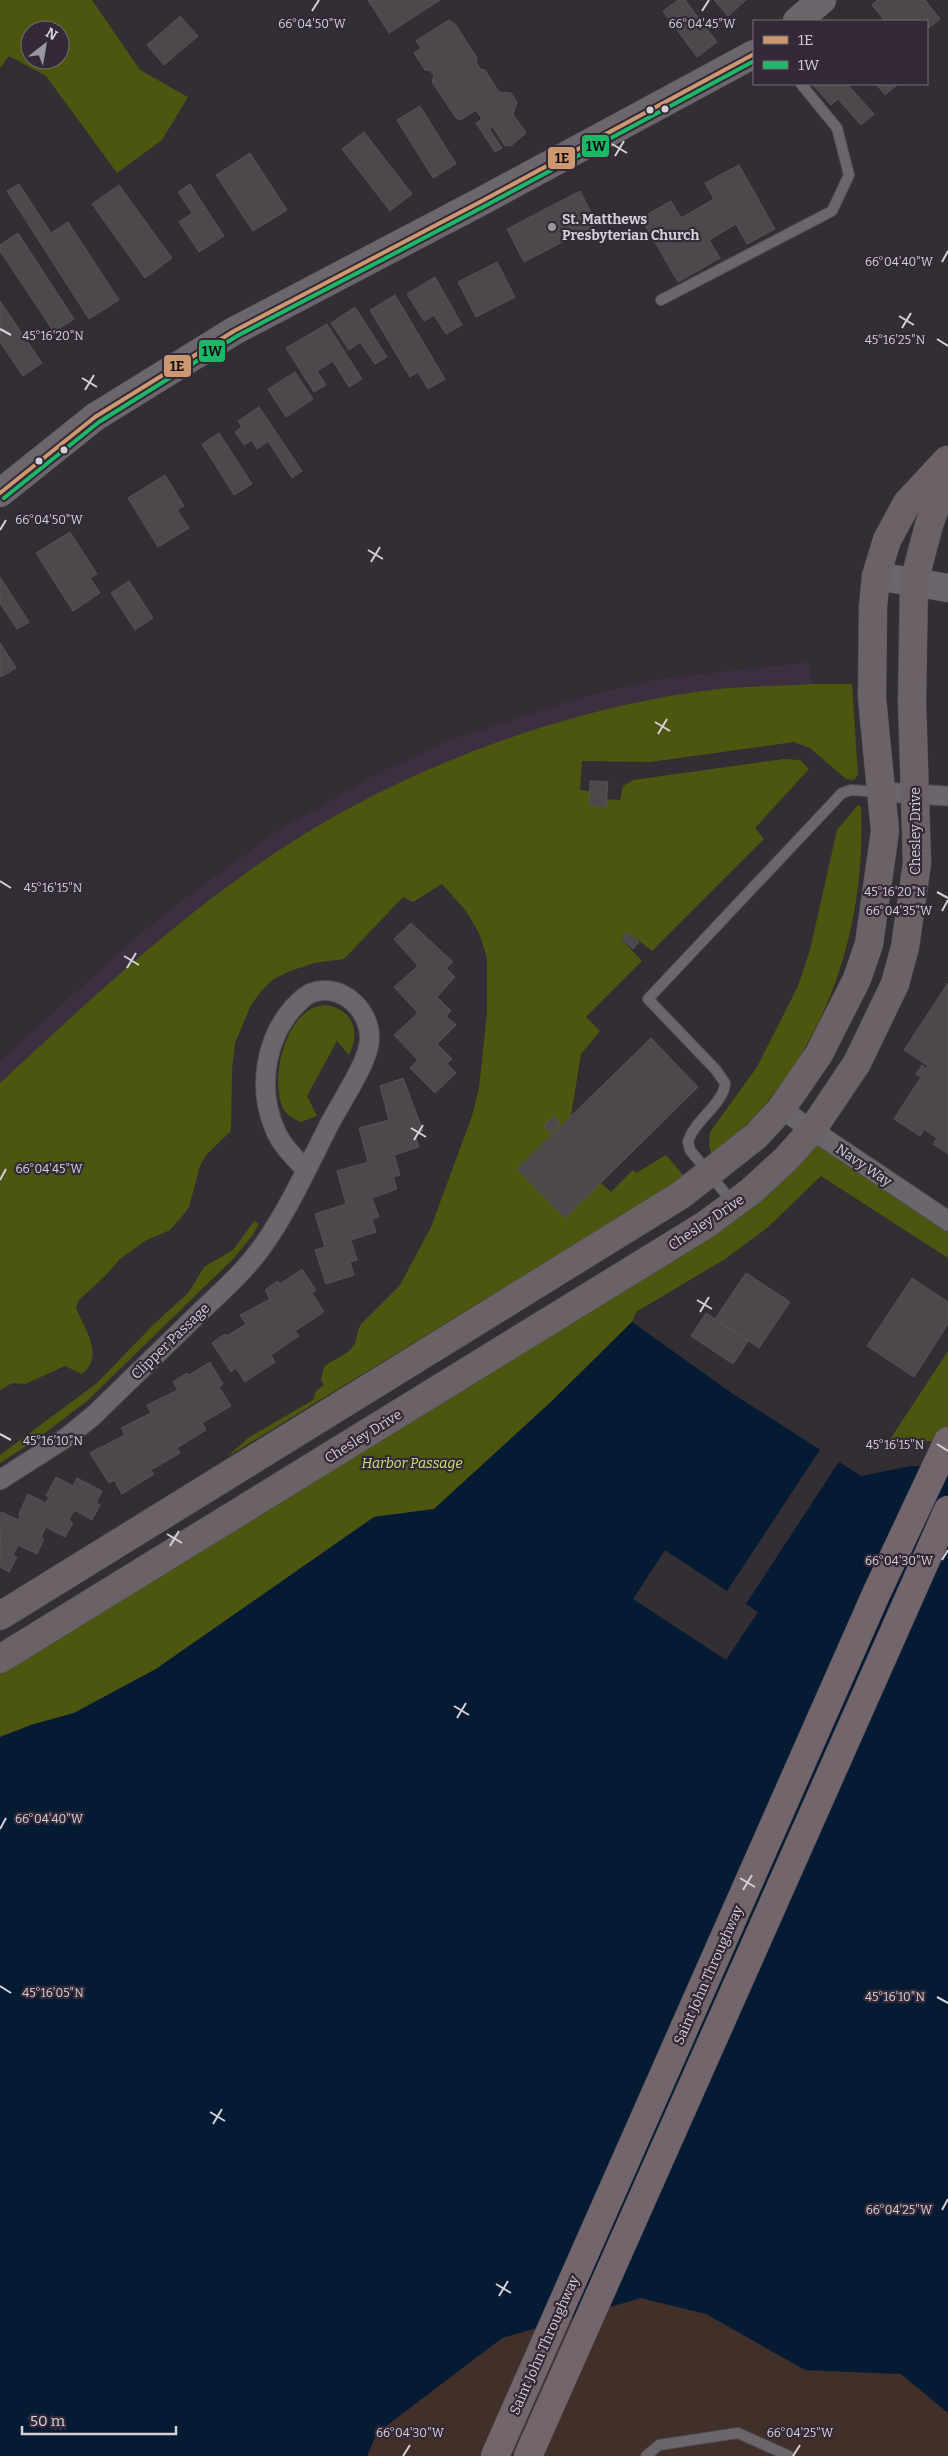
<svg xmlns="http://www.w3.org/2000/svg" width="948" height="2456" viewBox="0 0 948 2456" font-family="Bitter,serif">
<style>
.industrial{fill:#41302a}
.built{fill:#3c3040}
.green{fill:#4d560e;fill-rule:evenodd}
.water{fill:#051b34}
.pier{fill:#332d34}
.building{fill:#4d484c;stroke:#575257}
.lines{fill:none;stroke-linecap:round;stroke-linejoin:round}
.lane-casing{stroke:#4f4b50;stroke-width:12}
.street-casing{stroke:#4f4b50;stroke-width:21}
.secondary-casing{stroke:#4f4b50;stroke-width:29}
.primary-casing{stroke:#4f4b50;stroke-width:29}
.highway-casing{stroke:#4f4b50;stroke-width:29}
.lane{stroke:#6a666b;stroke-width:10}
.street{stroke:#6a666b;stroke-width:19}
.secondary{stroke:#6a666b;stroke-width:28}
.primary{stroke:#6a6267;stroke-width:28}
.highway{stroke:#72656b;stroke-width:28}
.bus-1-casing{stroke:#342a37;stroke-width:8}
.bus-2-casing{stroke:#342a37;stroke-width:8}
.bus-1{stroke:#cd976f;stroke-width:4}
.bus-2{stroke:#1ab867;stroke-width:4}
.ticks{fill:none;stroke:#d5cfd7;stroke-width:2}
.bus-dot{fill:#d5cfd7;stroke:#342a37;stroke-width:2}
.poi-dot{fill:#9c969e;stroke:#342a37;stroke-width:2}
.labels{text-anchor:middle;stroke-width:4.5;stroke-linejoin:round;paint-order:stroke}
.poi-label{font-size:14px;font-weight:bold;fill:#d5cfd7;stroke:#342a37;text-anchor:start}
.street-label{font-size:14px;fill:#d5cfd7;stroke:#342a37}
.park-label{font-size:14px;font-style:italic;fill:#cee177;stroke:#342a37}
.ticks-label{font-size:12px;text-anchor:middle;fill:#d5cfd7;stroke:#342a37;stroke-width:4.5;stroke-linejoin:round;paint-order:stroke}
.line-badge{stroke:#342a37;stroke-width:2}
.pale-badge-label{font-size:14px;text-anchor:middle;font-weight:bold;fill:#111}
</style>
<rect width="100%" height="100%" fill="#332d34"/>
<path class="industrial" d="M641,2298L706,2314L805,2370L901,2374L948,2413V2456H367L377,2433L502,2338Z"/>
<path class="built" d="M810,662L812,684L730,688L614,708L482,748L389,788L335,816L251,870L147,951L0,1083V1061L134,939L183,900L274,833L380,772L450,740L581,697L664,678Z"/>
<path class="green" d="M0,0H92L140,70L188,97L162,140L117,173L46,76L9,56L0,68ZM30,30H60V60H30Z
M812,684H852L858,774L854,780L846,779L810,748L794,742L650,762L582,761L580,790L590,791L589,805L606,807V799L620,800L623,786L633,780L784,759L800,760L809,769L755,828L764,839L652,951L628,932L621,939L642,961L586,1017L600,1031L581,1054L571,1116L517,1169L600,1182L611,1192L633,1170L636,1173L666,1155L685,1177L227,1457L248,1438L313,1400L316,1391L324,1385L321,1380L324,1367C332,1359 346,1357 353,1346C358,1340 356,1332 361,1324L400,1285L431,1227L472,1116L479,1088L487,1013V958L479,933L466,911L442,884L413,902L403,897L344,959L314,963L290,971L274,979L262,990L251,1005L235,1043L232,1069L231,1131L207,1154L200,1166L189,1207L180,1219L170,1230L145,1241L120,1259L105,1276L79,1300L76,1307C83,1328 106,1355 82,1374L65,1366L25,1384L12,1383L0,1390V1083C91,999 183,912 287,845C412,764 580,703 728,688C756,686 784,686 812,684Z
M858,805L861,807C866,920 832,1033 754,1117C741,1130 726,1143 712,1156L709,1145L710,1132L757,1067L798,986L810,950L837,830Z
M325,1005C353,1009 361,1031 349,1055L337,1041L307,1096L317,1116L301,1122C293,1118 287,1116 283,1108C269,1079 286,1007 325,1005Z
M812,1130L948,1221V1258L821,1176L767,1228L725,1259L636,1312L632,1322L553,1400L434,1509L374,1517L156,1669L74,1713L31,1725L0,1737V1659L586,1300Z
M254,1221L259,1224L252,1236L233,1259L87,1401L37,1439L0,1463V1455L97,1383L152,1326L189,1292L204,1267L233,1250Z
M948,1351V1442L929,1441L883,1450Z"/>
<path class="water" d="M632,1322L733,1394L861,1476L911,1466L948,1468V2413L901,2374L805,2370L706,2314L641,2298L502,2338L377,2433L367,2456H0V1737L31,1725L74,1713L156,1669L374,1517L434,1509L553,1400Z"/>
<path class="pier" d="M821,1448L840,1460L746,1604L758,1612L726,1660L633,1599L665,1550L727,1591Z"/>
<path class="building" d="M368,0H440L389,33Z
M678,0H685L717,42L697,57L663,11Z
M714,0H746L728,16Z
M877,0H925L940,19L927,29V21H885L872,5Z
M180,16L198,36L164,65L147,45Z
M449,20L456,25L477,58L476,62L480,69L485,70L499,92L511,93L517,102L513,114L526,133L512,145L505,146L493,127L489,129L502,148L495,152L476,123L482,119L476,110L461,120L456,118L432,82L434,76L430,70H425L414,53L421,48L416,41Z
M812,84H847L874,114L861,125L838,99L831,105Z
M876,84H898L885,95Z
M420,106L456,164L433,178L397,120Z
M364,132L412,194L390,211L342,149Z
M250,153L287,210L253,231L216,175Z
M739,165L775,229L747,244L736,224L709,240L720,258L678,282L641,218L671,201L681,218L714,199L705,183Z
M19,184L51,233L68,222L119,300L89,319L7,191Z
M190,184L224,236L199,252L179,222L192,213L178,192Z
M119,185L172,258L145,278L92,204Z
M580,191L597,224L524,262L507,229Z
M18,233L74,319L54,332L0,251V245Z
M497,262L515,297L476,317L458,282Z
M435,277L462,325L446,334L434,315L424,321L407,294Z
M395,295L445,379L428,389L418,372L410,377L370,310Z
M0,301L42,363L23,376L0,342Z
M355,307L387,357L375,364L360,342L349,350L331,323Z
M327,324L362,379L349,387L333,361L317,371L326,385L314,392L286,348Z
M295,372L313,399L286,417L268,389Z
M259,407L302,471L292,478L268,441L257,449L252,440L244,445L235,432L242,427L238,421Z
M219,433L252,484L234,495L202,444Z
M165,475L184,506L177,510L189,528L158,547L128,498Z
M70,532L97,574L90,578L100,593L73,611L36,553Z
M0,577L29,622L17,629L0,603Z
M129,581L153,618L135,630L111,593Z
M0,643L16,668L1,677L0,675Z
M590,781L608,782L606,807L589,805Z
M411,923L453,962L446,968L455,977L437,997L451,1011L446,1016L456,1025L437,1044L452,1059L447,1064L456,1073L435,1093L410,1068L418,1060L394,1035L418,1013L394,987L418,966L394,939Z
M628,932L639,942L633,949L622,939Z
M948,983V1154L933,1144L937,1138L924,1129L920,1136L894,1119L921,1077L916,1074L922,1065L927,1069L928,1066L904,1050Z
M651,1038L698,1087L565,1218L517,1169Z
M403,1078L423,1131L415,1134L419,1147L394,1155L400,1175L393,1177L397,1189L372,1198L379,1217L372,1219L376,1232L351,1240L357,1260L350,1262L354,1275L326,1284L315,1250L325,1247L315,1214L346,1204L337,1171L368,1162L359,1128L389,1120L380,1086Z
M553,1116L560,1123L551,1133L544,1126Z
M302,1269L316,1290L312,1293L324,1312L295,1331L299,1336L271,1355L275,1362L245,1382L236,1368L231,1372L212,1343L225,1334L227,1336L246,1324L240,1315L270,1299L265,1290L278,1281L280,1284Z
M746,1273L790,1302L759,1348L715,1319Z
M912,1278L948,1302V1324L914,1377L867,1346Z
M706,1313L748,1341L733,1364L691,1336Z
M210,1362L223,1384L219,1387L231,1406L202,1423L206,1430L177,1448L180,1453L151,1470L154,1474L122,1494L114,1480L109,1483L90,1453L125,1435L121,1428L151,1413L147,1405L178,1390L173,1382L187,1373L189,1375Z
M56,1477L73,1486L77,1478L102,1491L96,1503L100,1505L92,1520L74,1510L69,1520L73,1523L65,1537L46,1527L41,1537L44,1539L37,1554L18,1545L13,1555L17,1557L9,1572L0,1567L1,1512L18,1520L21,1514H19L28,1494L46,1503L49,1497L46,1496Z"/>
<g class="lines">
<g class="lane-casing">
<path id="lane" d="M661,300L832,211L849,175L837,128L801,84
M733,1203L690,1150L688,1142C694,1120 724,1104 725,1083L716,1070L648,999L842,793L851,790L881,792
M646,2456L659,2445L738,2433L789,2456"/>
</g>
<g class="street-casing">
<path id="street" d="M883,792L948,796
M781,1109L948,1221
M0,1480L67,1437L93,1416C128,1382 163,1348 198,1314C220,1293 244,1272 262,1247C289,1209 309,1164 330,1123C341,1102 366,1065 369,1044C374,1013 342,981 311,993C304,996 298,1003 293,1008C265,1040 258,1088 274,1127C280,1144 294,1157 306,1170"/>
</g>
<g class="secondary-casing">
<path id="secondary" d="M797,21L822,0
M0,493L95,417L234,331L480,202L754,54
M876,576L948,588"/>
</g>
<g class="primary-casing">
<path id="primary" d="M0,1616L681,1195L756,1136L781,1109L819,1054L857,979L869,944L885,831L872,698L873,607L876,576L887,540L907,503L947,460
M0,1659L705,1225L750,1192L786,1159L812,1130L857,1063L895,984L905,947L917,863L912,702L914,582L929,525L948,471"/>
</g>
<g class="highway-casing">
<path id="highway" d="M495,2456L877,1592L948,1441
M528,2456L948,1510"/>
</g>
<use href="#lane" class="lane"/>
<use href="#street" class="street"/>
<use href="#secondary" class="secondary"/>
<use href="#primary" class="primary"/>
<use href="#highway" class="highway"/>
<g class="bus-1-casing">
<path id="bus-1" d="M0,493L95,417L234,331L480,202L754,54"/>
</g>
<g class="bus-2-casing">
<path id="bus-2" d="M4,498L99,422L237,336L483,207L754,61"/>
</g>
<use href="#bus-1" class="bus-1"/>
<use href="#bus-2" class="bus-2"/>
</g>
<path class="ticks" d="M312,11L319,0M702,11L709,0M612,144L627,153M615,156L624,141M942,262L948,251M899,316L914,325M902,328L911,313M0,329L11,335M937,339L948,346M82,378L97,387M85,390L94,375M0,530L6,520M368,550L383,559M371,562L380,547M655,722L670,731M658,734L667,719M0,881L11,888M937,892L948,898M942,911L948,900M124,956L139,965M127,968L136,953M411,1128L426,1137M414,1140L423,1125M0,1180L6,1169M697,1300L712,1309M700,1312L709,1297M0,1434L11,1440M937,1444L948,1451M167,1534L182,1543M170,1546L179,1531M942,1560L948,1550M454,1706L469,1715M457,1718L466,1703M0,1829L6,1818M740,1878L755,1887M743,1890L752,1875M0,1986L11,1993M937,1997L948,2003M210,2112L225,2121M213,2124L222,2109M942,2210L948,2199M496,2284L511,2293M499,2296L508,2281M403,2456L410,2445M793,2456L800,2445"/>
<g class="bus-dot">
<circle cx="665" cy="109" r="4.5"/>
<circle cx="650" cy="110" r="4.5"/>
<circle cx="64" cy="450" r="4.5"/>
<circle cx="39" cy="461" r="4.5"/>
</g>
<circle class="poi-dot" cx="552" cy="227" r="5"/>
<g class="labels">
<g class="poi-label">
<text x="562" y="224">St. Matthews<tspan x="562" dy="16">Presbyterian Church</tspan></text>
</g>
<g class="street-label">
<text transform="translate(915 831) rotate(-90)" y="5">Chesley Drive</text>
<text transform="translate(864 1165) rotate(34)" y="5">Navy Way</text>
<text transform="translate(706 1222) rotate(-34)" y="5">Chesley Drive</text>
<text transform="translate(170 1341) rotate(-44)" y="5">Clipper Passage</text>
<text transform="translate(363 1436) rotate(-32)" y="5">Chesley Drive</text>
<text transform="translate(708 1975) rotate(-66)" y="5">Saint John Throughway</text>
<text transform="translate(544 2345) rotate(-66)" y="5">Saint John Throughway</text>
</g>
<g class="park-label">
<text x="412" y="1468">Harbor Passage</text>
</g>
</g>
<g class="ticks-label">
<text x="312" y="28">66°04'50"W</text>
<text x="702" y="28">66°04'45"W</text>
<text x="899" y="266">66°04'40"W</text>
<text x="53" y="340">45°16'20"N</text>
<text x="895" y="344">45°16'25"N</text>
<text x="49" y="524">66°04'50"W</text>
<text x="53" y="892">45°16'15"N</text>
<text x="895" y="896">45°16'20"N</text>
<text x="899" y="915">66°04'35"W</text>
<text x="49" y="1173">66°04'45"W</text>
<text x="53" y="1445">45°16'10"N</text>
<text x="895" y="1449">45°16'15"N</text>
<text x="899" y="1565">66°04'30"W</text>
<text x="49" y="1823">66°04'40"W</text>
<text x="53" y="1997">45°16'05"N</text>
<text x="895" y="2001">45°16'10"N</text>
<text x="899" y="2214">66°04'25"W</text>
<text x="410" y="2437">66°04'30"W</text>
<text x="800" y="2437">66°04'25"W</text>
</g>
<g class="line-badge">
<rect x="581" y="134" width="29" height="24" rx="5" fill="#1ab867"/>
<rect x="547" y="146" width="29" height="24" rx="5" fill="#cd976f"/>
<rect x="198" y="339" width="28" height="24" rx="5" fill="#1ab867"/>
<rect x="163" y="354" width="29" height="24" rx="5" fill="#cd976f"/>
</g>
<g class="pale-badge-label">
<text x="596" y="151">1W</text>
<text x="562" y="163">1E</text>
<text x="212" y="356">1W</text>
<text x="177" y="371">1E</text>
</g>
<rect x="753" y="20" width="175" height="65" fill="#342a37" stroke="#746c77"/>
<rect x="763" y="36" width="25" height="8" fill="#cd976f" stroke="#746c77"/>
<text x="798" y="45" font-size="15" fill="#d5cfd7">1E</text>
<rect x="763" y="61" width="25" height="8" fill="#1ab867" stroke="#746c77"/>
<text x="798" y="70" font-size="15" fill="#d5cfd7">1W</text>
<g transform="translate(45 45) rotate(31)"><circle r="24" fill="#342a37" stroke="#746c77"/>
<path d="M0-4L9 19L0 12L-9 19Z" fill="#9c969e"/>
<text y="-8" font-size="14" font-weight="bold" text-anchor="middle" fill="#d5cfd7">N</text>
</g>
<path d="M22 2426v8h154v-8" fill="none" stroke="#d5cfd7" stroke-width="2.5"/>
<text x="30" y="2426" font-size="15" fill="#d5cfd7" stroke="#342a37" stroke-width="4" paint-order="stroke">50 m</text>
</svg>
